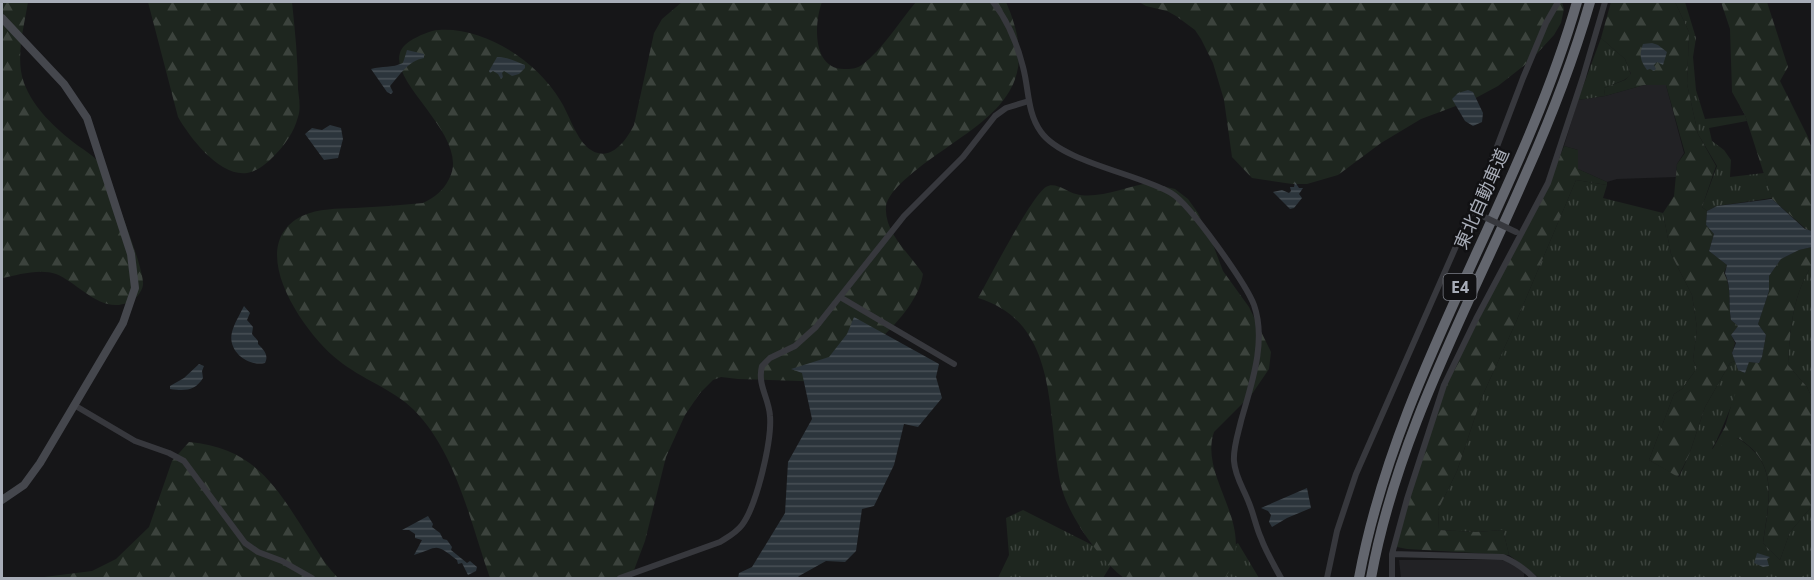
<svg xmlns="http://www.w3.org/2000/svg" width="1814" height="580" viewBox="0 0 1814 580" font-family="'Noto Sans','Noto Sans JP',sans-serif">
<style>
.built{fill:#222225}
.grass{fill:url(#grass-tufts)}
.forest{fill:url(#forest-firs)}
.water{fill:url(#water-rules)}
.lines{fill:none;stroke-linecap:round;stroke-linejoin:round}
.street{stroke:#37383d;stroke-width:6}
.secondary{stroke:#45474d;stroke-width:8}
.highway{stroke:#63666e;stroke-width:10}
.street-bridge{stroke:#37383d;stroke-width:6}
.labels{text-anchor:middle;stroke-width:5;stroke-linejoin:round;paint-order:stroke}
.shield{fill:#111113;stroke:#7b7e86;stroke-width:1.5}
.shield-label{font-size:16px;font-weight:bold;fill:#a8adb8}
.street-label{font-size:18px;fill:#a8adb8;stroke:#111113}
</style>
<defs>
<pattern id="grass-tufts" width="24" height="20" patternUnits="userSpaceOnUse" patternTransform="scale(1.5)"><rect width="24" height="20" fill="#1e261f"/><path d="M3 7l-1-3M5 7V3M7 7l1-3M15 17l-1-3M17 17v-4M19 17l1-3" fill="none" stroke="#3c433d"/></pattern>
<pattern id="forest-firs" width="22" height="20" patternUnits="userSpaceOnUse" patternTransform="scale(1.5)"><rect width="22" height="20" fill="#1e261f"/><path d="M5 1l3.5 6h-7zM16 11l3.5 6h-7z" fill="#3c433d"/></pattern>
<pattern id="water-rules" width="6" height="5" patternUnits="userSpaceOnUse" patternTransform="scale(1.5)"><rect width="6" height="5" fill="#2c353c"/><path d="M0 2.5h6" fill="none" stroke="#485056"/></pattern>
</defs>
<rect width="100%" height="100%" fill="#161618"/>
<path class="built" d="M1644,85H1666L1684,153L1677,164L1676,177L1617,179L1607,182L1578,169V150L1564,146L1578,100L1605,96Z
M1399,560H1502L1512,563L1524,571V578H1401Z"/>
<path class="grass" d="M1675,2H1685L1696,38L1693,57L1696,90L1705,119L1745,115L1747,121L1709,128L1712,141L1724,150L1731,160L1730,177L1764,173L1772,198L1717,206L1707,211L1702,207L1717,166L1698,134L1687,84L1689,32Z
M1601,38L1625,59L1631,75L1624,80L1604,88L1605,96L1578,100Z
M1576,180L1607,185L1603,198L1663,213L1671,254L1692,295L1697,328L1693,360L1697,368L1682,389L1674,394L1649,460L1679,477L1689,455L1705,407L1730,363L1735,361L1738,370L1745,373C1733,399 1725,425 1712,449L1737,438C1781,464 1768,502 1763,543L1780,560L1790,532L1812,506V578H1539L1509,555L1503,530L1476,532L1439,530L1438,510L1457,471L1481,399L1516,322Z
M1809,270H1812V398L1807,387L1788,365C1790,331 1792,300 1809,270Z
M1023,510L1116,557L1103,578H998L1009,555L1006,518Z
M1238,543L1259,578H1184Z"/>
<path class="forest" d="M2,2H28C24,27 15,58 24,83C34,109 55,128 77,145C84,150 96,157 101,165C110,181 145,270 143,285C142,292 135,300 129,302C101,315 79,283 56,274C40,268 17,275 2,278Z
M148,2H292C295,31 298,60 298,89C299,98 301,109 298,117C294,132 285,145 274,156C267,163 258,171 247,173C220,177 190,138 178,117Z
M682,2H822C814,23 812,69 844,69C851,69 856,69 862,65C883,49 899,22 916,2H1006C1050,102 974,122 910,175C902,182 887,195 886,207C884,233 910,254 923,274C917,315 860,357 829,382L738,379L721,377L713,380L700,393L685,415L666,457L645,541L631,578H490C470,522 457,454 414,410C393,389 361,379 338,360C305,334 242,246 302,216C319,208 337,209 355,208C378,207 400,205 423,203C435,197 443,191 449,179C475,132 365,70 410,41C418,36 431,30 439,30C486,27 537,62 560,100C569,114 575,136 587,147C608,165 625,143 634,125L654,33L662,19Z
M1139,2H1562L1564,9L1561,23L1554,35L1531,60L1498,86L1472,100L1421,119L1381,143L1338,175L1307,184H1292L1252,178L1232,157L1224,100L1213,63L1201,39L1195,30L1176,16L1167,11L1146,6Z
M1611,2H1675L1689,32L1687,84L1698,134L1716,166L1702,207L1707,211L1706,225L1714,234L1709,251L1727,265L1724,273C1732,288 1728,303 1731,320L1738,326L1731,335L1735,343L1732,353L1735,361L1730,363L1705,407L1689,455L1678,477L1649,460L1674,394L1682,389L1697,368L1693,360L1697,328L1692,295L1671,254L1663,213L1674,196L1677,164L1685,153L1666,85H1644L1605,96L1604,88L1625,80L1631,74L1625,59L1601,38Z
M1721,2H1767L1788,67L1780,81L1808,137L1812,150V231L1806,229L1772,199L1745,115L1732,92L1730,29Z
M1564,146L1578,150V169L1607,182V185L1576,180L1516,322L1481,399L1457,471L1438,510L1439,530L1476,532L1503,530L1509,555L1407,549L1397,547L1396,544L1409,499L1446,386L1477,322L1549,184Z
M1149,183L1175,189L1188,199L1198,213L1212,242L1223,271L1249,307L1271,352L1269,369L1252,394L1214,432C1198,479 1260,527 1225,578H1124C1101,561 1070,518 1062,489C1045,420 1063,324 978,298C989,279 1032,195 1046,187C1055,181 1067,192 1076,194C1097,200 1128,186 1149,183Z
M1812,247V270H1809C1792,300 1790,331 1788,365L1807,387L1812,398V506L1790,532L1780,560L1763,543C1769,502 1780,463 1738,438L1712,450L1725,427L1732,402L1749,362L1759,363L1762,357L1766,335L1758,324L1769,291V276L1781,259L1799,250Z
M189,442C257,448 278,490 311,541C319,554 328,568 338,578H36L92,571L116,559L149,527L172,461Z"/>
<path class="water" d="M1652,43L1658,45L1667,52L1663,65L1657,62L1654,65L1656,69L1654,71L1650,69L1647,70C1640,60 1639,55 1643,44Z
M407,50L424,54V58C408,61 400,75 390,86L393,92L391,94L387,92L371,69C382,66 392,68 403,63Z
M497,57C505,56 517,62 525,65V68L519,74L512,76L504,71L502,73L503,77L501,79L498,74L493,71L490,73L489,71Z
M1468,90L1473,92L1483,113L1482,122L1473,126L1465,121L1452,99L1458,93Z
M330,125L341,128L343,139L338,158L324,160L305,134L312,128L322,130Z
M1295,182L1299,188H1303L1299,194L1302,198L1294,208L1290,209L1273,192L1282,190L1289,193L1291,191L1290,187H1294Z
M1772,199L1805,229L1812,231V247L1799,250L1781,259L1769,276V291L1758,324L1766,335L1762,357L1759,363L1749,362L1745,373L1738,370L1732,353L1736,343L1731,335L1738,326L1731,320C1728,303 1732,289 1725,273L1727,265L1709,251L1714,234L1706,225L1707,211L1717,206Z
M244,306L250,313L247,320L253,327L252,334L258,341V344C264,350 269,355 265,363C248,367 227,351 232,332C234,324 240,314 244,306Z
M854,317L939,364L936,377L942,398L918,427L904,424L894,465L874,506L862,509L856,551L845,562L826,561L799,576L797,578H738L739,573L752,567L785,513L788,462L812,419L802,373L791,369L829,357L847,334Z
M199,364L204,366L202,371L203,378C195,391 185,391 170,389V386L184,378Z
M1307,488L1311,508L1287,518L1272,527L1269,522L1271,515L1268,511L1261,508Z
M428,516L433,524L432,527L440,533L443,539L447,540L452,547L451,550L467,563L470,561L477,567L476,571L468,575L462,563L458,564L457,560C434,542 439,547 414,555L422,540L415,538V534L409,530H402Z
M1757,553L1770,557L1767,559L1769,566L1763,567L1754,563Z"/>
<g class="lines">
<path class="street" d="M993,2C1008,21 1017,43 1023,67C1029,89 1027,113 1041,132C1062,162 1139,174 1171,193C1190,204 1246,284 1254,305C1267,342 1251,385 1241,421C1238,434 1233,448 1234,461C1235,477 1244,489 1249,503C1254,515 1256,527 1261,538C1266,552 1274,565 1281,578
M840,297L954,364
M74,405L135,441L169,453L184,461L245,543L258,552L282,561L312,578
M1392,554L1503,557C1515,562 1525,569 1534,578
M620,578L720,542C728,537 736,533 742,525C757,505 772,440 770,416C769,398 757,385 762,366L770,358L795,346L816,327L904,216L963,157L995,116L1006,108L1029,101
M1327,578L1337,531L1356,474L1479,194L1523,78L1546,23L1558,2
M1392,578V554L1407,499L1444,385L1476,319L1548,183L1583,77L1605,2"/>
<path class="secondary" d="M2,18L64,84L87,118L131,254L135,288L123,323L40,463L24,485L2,500"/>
<path class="highway" d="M1359,578C1397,373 1520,200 1577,2
M1371,578C1397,435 1468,308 1525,176C1550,120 1573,61 1590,2"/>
<path class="street-bridge" d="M1476,213L1516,232"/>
</g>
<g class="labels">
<rect class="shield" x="1443.5" y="274" width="33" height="26" rx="4.5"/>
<g class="shield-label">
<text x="1460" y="293">E4</text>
</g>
<g class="street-label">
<text transform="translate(1482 199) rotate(-66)" y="6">東北自動車道</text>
</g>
</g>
<rect width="1814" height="580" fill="none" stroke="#a8adb8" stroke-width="6"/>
</svg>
